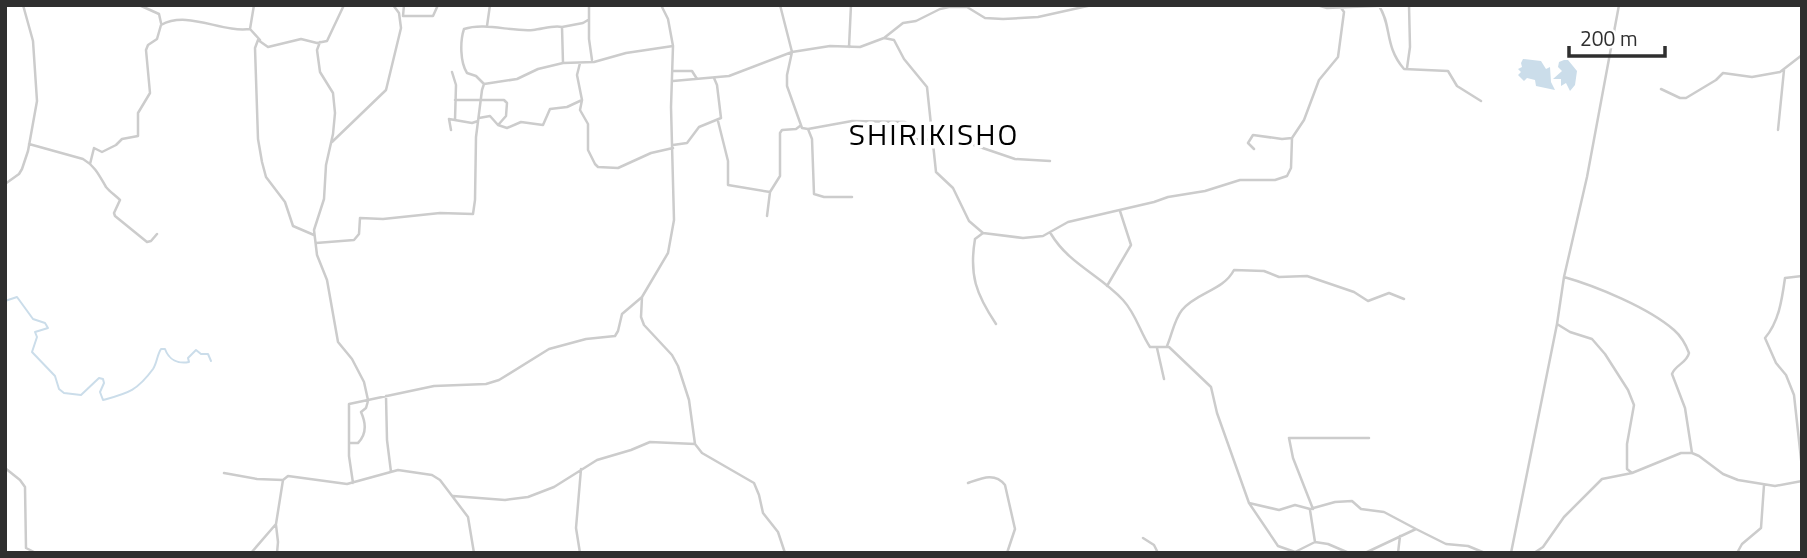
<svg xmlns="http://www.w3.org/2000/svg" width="1807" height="558" viewBox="0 0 1807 558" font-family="'Titillium Web',sans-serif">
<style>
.water{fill:#cbddea}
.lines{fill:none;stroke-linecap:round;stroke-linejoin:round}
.stream{stroke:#cbddea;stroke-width:2}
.minor{stroke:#ccc;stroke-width:2.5}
.labels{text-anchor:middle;stroke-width:7;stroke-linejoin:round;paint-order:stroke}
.quarter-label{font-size:30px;letter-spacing:2px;fill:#000;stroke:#fff}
</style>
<rect width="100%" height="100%" fill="#fff"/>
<path class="water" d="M1523,59L1541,61L1546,69L1550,67L1551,82L1555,90L1536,86L1535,80L1527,78L1524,81L1518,75L1521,72L1518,69L1522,67L1521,63Z
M1564,60H1568L1577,71L1575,85L1570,91L1566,83L1561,86V79H1553L1562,71L1558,67L1559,62Z"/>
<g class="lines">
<path class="stream" d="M5,301L17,297L33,319L45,323L48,328L35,332L37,337L32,352L55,376L59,389L64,393L81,395L99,378L103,379L104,383L100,392L103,400C128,393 137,391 153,369C157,363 157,355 161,349H165C169,360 178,364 189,362L188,358L196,350L201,354H208L211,361"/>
<path class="minor" d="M139,5L159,14L161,23
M589,5V39L592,60
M661,5L668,19L673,46L671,107L674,220L668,253L642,297L641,317L644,325L672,355L678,366L689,400L695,444L702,453L754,483L759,495L763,513L778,532L785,553
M780,5L792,52L787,75V86L802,128L808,129L852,121L905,122L911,125L913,135L916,139L965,142L1015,159L1050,161
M1295,5H1299
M1317,5L1327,8L1399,5
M1379,6C1392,25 1384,46 1404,69L1448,71L1457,86L1481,101
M403,16H433L438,5
M403,16L404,5
M487,26L490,5
M250,29L254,5
M884,38L903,23L916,21L940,9L949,7H967L985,18L1003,19L1038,17L1092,5
M320,42L317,50L320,72L333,93L335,113L333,134L326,165L324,199L314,230L317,255L327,280L338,342L352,359L364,382L368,400
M849,47L851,5
M563,63L562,27L583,23L588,20
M580,63L577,75L582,100L580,110L588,124V150L595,164L598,167L618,168L651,153L673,148
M1407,68L1410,47L1409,5
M674,71H692L697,79
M452,72L456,85L455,120
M673,81L729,76L792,52L830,46L860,47L884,38L894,40L904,59L927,87L936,172L953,188L969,221L983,233L1023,238L1043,236L1068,222L1154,202L1168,197L1205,191L1240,180H1275L1287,176L1291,168L1292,138L1304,120L1319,80L1338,57L1344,12L1339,5
M484,84L476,76L467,73C460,62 460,41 464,29C485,22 511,32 533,30C543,29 553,25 562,27
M1661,89L1680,98H1686L1716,80L1723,73L1752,77L1780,72L1802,55
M455,100H504L507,103L506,116L499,124
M479,118L490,116L498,125L507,128L521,122L543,125L550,109L567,107L582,100
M718,121L728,161V185L770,192
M808,129L812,139L814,194L824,197H852
M451,130L449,119L472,123L478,121
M1778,130L1784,70
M332,142L386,90L401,28L399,13L393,5
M29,144L83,159C95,166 99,175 106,187C110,192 115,195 120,200L114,213L115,216L147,242L151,241L157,234
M673,145L687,143L699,127L721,118L717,85L714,78
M1254,149L1248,143L1253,135L1282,139L1292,138
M90,164L94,148L102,152L116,145L122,139L138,136V113L150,93L146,50L148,45L157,39L161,25C188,10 221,33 250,29L260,40
M5,184L19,174L22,169L28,151L37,101L33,41L23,5
M767,216L770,192L780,176V133L782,130L796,129L800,126
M983,233L975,239C969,275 976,294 996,324
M1051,234C1069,264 1100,275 1123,300C1136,314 1140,332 1150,347H1169L1211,387L1217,413L1249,503L1278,546L1295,552L1315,542L1328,544L1349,553
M314,235L293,226L285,202L266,177L262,162L258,139L255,48L258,40L268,47L301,39L317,43L327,41L344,5
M316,243L354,240L359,234L360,218L383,219L440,213L473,214L475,200L476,137L482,90L484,84L517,79L538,69L563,63L594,62L626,53L673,46
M1802,276L1785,278C1782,299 1779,322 1765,338L1776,363L1786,375L1794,395L1802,468
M1564,277C1596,286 1649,308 1674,330C1681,336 1686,345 1689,353C1687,363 1675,365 1672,374L1685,408L1692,453
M1107,286L1131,245L1120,211
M1557,324L1570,332L1592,339L1605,354L1628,390L1634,405L1627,444V469L1632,473
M1167,346C1172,335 1174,320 1182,310C1197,292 1223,291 1234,270L1264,271L1279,277L1307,276L1354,292L1368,301L1389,293L1404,299
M1157,348L1164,379
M386,396L387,440L391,472
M350,443H358C367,434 366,423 361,412L366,408L368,401
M5,468L20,480L25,487L26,548L36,553
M224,473L257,479L283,480
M353,483L349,456V404L434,386L486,384L499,380L549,349L586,339L615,336L618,331L622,314L642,297
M968,483C982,478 995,472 1005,485L1015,529L1007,553
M453,496L505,500L528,497L554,487L597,460L631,450L650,442L695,444
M1249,503L1279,510L1295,505L1310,509L1335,502L1352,501L1361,509L1384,512L1416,529
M1313,509L1293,458L1289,438H1369
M1310,510L1315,542
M276,525L278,542L277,553
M1143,538L1154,545L1158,553
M251,553L276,524L283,480L288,476L347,484L398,470L432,475L440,480L468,517L474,553
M580,553L576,528L581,469
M1365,553L1416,529L1446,544L1468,546L1485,553
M1398,553L1400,536
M1511,553L1557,324L1564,277L1587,177L1619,5
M1534,553L1543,547L1564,517L1602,479L1632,473L1681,453H1692L1699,456L1723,474L1738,480L1775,486L1802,481
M1737,553L1742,544L1761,528L1764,485"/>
</g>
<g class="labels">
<g class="quarter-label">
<text x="934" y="145">SHIRIKISHO</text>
</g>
</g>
<rect width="1807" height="558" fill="none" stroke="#2f2f2f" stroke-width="14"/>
<path d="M1569 46v10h96v-10" fill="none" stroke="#2f2f2f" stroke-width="3.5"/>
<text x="1580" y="46" font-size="21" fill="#2f2f2f" stroke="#ffffff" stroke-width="5" paint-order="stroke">200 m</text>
</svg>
